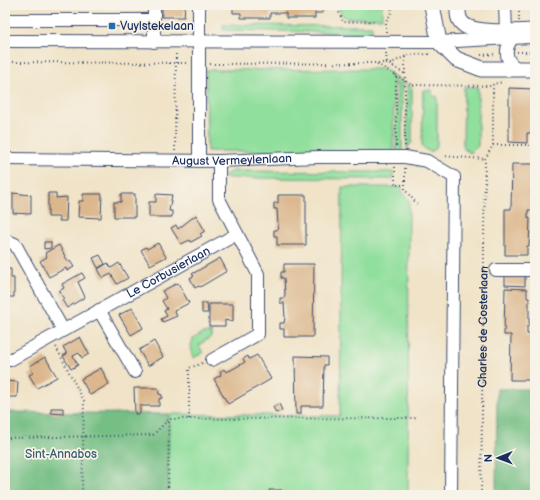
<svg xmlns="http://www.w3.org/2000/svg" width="540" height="500" viewBox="0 0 540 500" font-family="'Balsamiq Sans',sans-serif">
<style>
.green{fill:#91df9d;stroke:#56877e}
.forest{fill:#74be84;stroke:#487671}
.building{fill:#dcb78d}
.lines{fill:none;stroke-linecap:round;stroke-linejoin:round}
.minor-casing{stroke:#3b4a6e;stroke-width:14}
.major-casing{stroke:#3b4a6e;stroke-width:17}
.path{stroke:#3b4a6e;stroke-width:2;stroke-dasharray:1 3;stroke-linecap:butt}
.minor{stroke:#fff;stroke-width:12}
.major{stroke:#fff;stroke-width:15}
.poi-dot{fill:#1f6fb2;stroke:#f7f3e8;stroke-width:1.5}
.labels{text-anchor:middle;stroke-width:3.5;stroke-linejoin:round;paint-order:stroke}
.poi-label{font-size:12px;fill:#1b2f5e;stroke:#f7f3e8;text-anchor:start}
.street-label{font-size:12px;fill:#1b2f5e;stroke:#f7f3e8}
.park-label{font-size:12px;fill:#385b6e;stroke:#f7f3e8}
</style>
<rect width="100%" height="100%" fill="#f7f3e8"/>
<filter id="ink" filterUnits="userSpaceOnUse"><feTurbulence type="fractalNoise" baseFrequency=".025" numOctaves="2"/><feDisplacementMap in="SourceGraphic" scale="8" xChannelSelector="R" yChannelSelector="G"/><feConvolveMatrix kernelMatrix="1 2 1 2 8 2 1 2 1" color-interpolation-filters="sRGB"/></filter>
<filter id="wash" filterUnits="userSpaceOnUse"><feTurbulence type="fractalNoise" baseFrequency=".012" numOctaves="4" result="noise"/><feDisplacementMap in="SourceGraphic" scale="16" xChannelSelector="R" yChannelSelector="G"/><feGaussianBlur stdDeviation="0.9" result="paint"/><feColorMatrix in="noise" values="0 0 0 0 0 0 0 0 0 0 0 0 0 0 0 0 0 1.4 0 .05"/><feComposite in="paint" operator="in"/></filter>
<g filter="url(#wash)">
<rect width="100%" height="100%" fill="#f0e3c7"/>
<path class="green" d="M337,5H382V18H346L342,15Z
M223,25L372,26V33L223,30Z
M385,69L394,76L393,152L207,151L206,70Z
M397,78L402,81V152H396Z
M407,84L412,88V142L407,149Z
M464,87H478V146L471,153L465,150L463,146Z
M423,90H432L433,97L437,96V146L433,151L430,152L422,147Z
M232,171L393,172V179L225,178V175Z
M342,187H402V193L409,200L408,495H168L169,414L340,416Z
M212,332L211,337L199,345L203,353L193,358L191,346L193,339L203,333Z"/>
<path class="forest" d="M497,389H535V495H496Z
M5,412L169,414L168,495H5Z"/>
<g id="blocks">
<path class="building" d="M162,5H185L184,17H162Z
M233,5H323V13H315V18H286V13H270V18H241V13H233Z
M509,88L535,89V133H527V143L509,142Z
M512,164H534L535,201L534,210H528V218H530L529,246H527V255H505V209H511Z
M13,193L31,195V214L13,213Z
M48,193H56V198L67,197L66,221H59V217H48Z
M83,194H102L101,218L78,217L79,201H83Z
M121,194H135V217H114V202H121Z
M156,194L172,195L169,211H172V217H149V202H156Z
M278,195H306V245H277V236H274V230H277L278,225L277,209H274V203H278Z
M196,215L205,231L200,234L202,236L191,242L190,240L181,244L171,228L176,225L178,229Z
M44,242H51V248L44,249Z
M158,243L166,257L150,265L141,250L146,247L147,249Z
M59,245L68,262L70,261L74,267L67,271L66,268L49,277L40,261L47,257L45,253Z
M100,255L105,264L98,268L93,258Z
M220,258L227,271L200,287L199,286L195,288L190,278L194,276L192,274Z
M108,263L111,268L119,263L128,278L117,284L111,274L103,278L98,269Z
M284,264H314L313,337H284V329H280V323H284L285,318L284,303H280V298H284L285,294L284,278H281V272H284Z
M5,269H11V278H14V297H5Z
M82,273L85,278L78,282L85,297L67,308L62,300L64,299L59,291L64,288L62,284Z
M505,275H525V286L505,285Z
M178,283L189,303L174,311L177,316L163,322L161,319L167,316L164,311L167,309L162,301L166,298L162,291Z
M505,288L527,289V298H529V326H527V334H533V343H535V371H533V380H510L511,335H504Z
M202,303H207L208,313H202Z
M209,304H233V322L225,320V326H209Z
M132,308L143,328L131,335L119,315Z
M80,337L89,354L82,358L79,353L73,356L78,365L71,369L63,356L67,354L63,347Z
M154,341L163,357L148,366L139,350Z
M257,355L271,379L228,404L214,379L221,375L220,372L224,369L226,372L231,370L245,362L243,359L248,356L249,359Z
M295,356L327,357V365H324L323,406H301V414H296Z
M45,357L57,377L37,388L29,375L33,373L30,366Z
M101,368L109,384L90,395L81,379Z
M5,381L18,382L17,397H5Z
M134,388H158L159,394L162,395V398L159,399V406H140V414H135Z
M279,404L282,410L276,413L273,407Z
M51,408H63V414L51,413Z
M269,490H282V495H269Z"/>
</g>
</g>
<g filter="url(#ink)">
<use href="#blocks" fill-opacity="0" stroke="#3b4a6e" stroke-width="1"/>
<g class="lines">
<g class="minor-casing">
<g id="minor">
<path d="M505,5L506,31"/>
<path d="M5,20H154"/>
<path d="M512,39C503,51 506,63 519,69"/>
<path d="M5,41L439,42L530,37"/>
<path d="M154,42V5"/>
<path id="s2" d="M5,159L219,161L318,157H405L427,161L454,177L451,495"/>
<path d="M199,161V5"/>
<path d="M5,240L15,244L63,330"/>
<path d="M496,270H535"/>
<path d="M99,310L135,372"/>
<path id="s3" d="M5,360H10L237,234"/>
<path d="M212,360L258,334V274L219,199V161"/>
</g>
</g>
<g class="major-casing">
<path id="major" d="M432,5L439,42L456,59L482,69H535
M458,5C458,11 457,18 462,23C473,36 518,31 535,31"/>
</g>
<g class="path">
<path d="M336,5L343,22L376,21"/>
<path d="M519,21V5"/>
<path d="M386,32V21L391,14L392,5"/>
<path d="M517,52H535"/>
<path d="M386,53L387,63"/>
<path d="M481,55L496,54"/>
<path d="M405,57V147"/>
<path d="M5,62L188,63"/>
<path d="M210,64L387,63L405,74"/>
<path d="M377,64L396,75V147"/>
<path d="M390,64L408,55L430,54"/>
<path d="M396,75L412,85L493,86"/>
<path d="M493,145H535"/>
<path d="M175,151L176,51"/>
<path d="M442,156L485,159"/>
<path d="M395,167V185H405"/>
<path d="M405,168V190L417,204"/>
<path d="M56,347L84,401L82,495"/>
<path d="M189,419V368L203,363"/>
<path d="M5,438L153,435L169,419L416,418"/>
<path d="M168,495L169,419"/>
<path id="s1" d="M481,495L485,159L493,145V84L503,82"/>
</g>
<use href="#minor" class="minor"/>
<use href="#major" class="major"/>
</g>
</g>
<rect class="poi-dot" x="108" y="22" width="8" height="8" rx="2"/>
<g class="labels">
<g class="poi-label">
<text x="120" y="30">Vuylstekelaan</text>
</g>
<g class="street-label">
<text dy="4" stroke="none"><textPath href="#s2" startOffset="227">August Vermeylenlaan</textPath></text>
<text dy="4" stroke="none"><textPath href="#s3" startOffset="186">Le Corbusierlaan</textPath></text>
<text dy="4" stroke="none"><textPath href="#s1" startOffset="168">Charles de Costerlaan</textPath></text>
</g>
<g class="park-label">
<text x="61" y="458">Sint-Annabos</text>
</g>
</g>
<rect width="540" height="500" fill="none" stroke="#f7f3e8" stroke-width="20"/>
<g transform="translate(498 458) rotate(269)" stroke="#f7f3e8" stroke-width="3" paint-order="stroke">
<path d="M0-3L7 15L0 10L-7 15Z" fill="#1b2f5e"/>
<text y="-6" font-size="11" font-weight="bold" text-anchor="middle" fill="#1b2f5e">N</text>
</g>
</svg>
